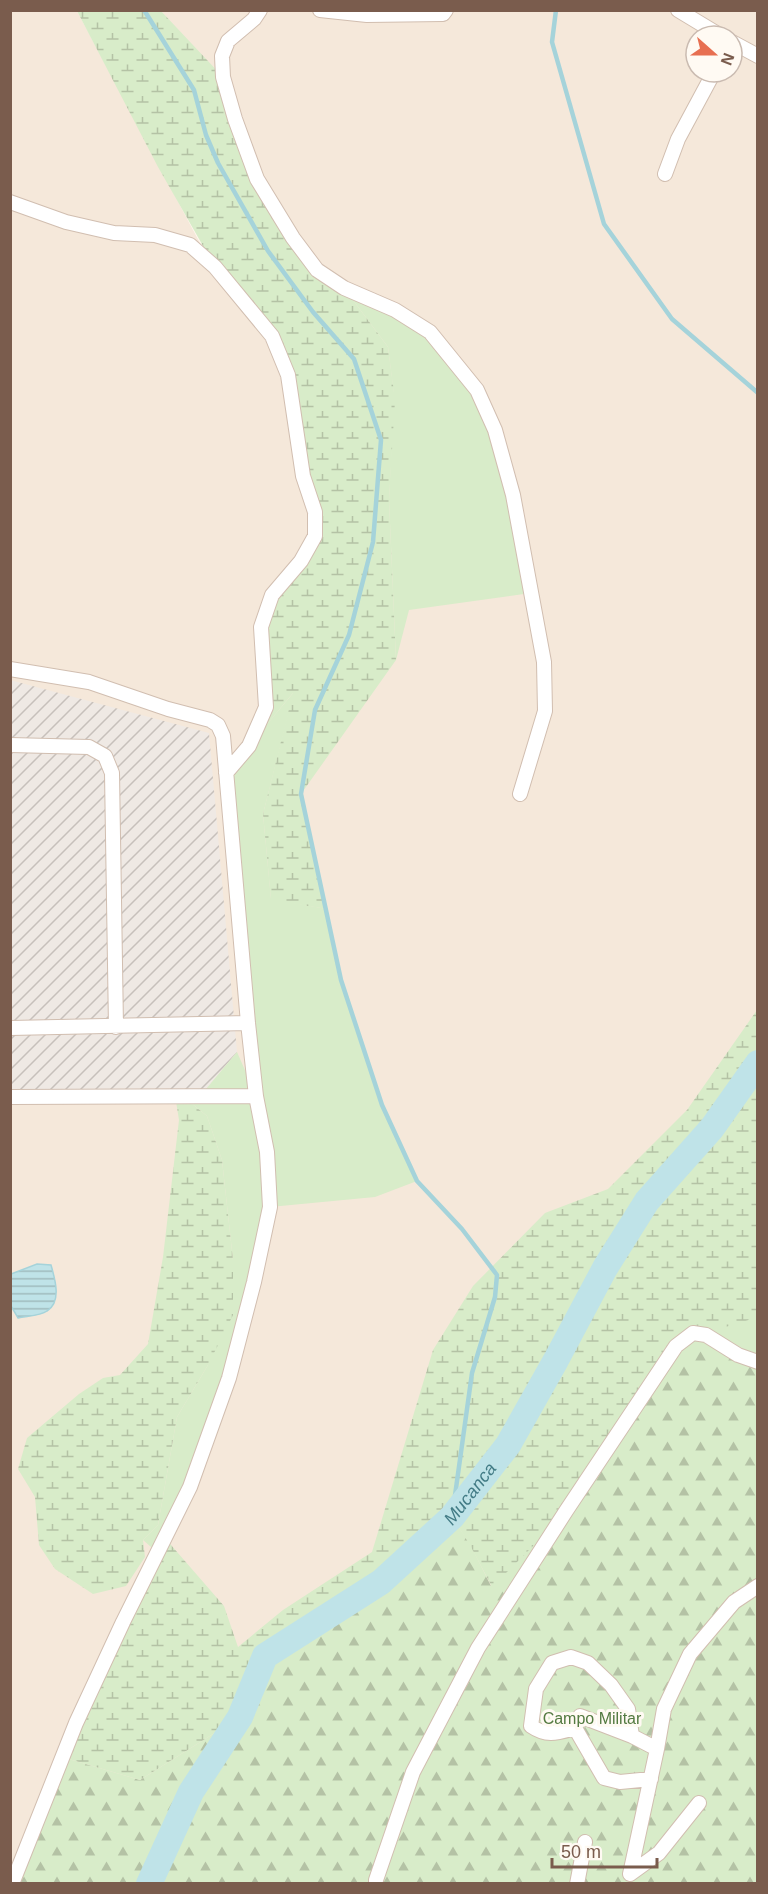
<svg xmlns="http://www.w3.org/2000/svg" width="768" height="1894" viewBox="0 0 768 1894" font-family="Helvetica,sans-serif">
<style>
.residential{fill:#f5e8da;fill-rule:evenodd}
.industrial{fill:url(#industrial-furrows)}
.grass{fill:#d8ecc9}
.forest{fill:url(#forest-firs)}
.wetland{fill:url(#wetland-marsh)}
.water{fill:url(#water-rules);stroke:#a5d3da;stroke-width:1.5}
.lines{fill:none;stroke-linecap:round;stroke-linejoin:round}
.stream{stroke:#a5d3da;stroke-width:4.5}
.river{stroke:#bfe3e8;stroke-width:26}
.minor-casing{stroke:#d1beb0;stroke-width:16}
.minor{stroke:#fff;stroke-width:14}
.labels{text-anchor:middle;stroke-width:6;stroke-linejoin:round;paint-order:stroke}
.park-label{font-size:16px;fill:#537a41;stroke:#fffaf3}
.water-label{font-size:18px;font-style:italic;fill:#437c86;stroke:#fffaf3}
</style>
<defs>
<pattern id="industrial-furrows" width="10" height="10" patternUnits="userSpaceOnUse" patternTransform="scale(1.5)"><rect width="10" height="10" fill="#efe9e4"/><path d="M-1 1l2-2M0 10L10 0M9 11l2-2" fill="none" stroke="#c7c0bb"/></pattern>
<pattern id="forest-firs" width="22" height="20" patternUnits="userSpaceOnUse" patternTransform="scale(1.5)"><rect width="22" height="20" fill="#d8ecc9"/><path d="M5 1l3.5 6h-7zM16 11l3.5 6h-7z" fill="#b4c2a5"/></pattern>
<pattern id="wetland-marsh" width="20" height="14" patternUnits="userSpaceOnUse" patternTransform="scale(1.5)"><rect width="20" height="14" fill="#d8ecc9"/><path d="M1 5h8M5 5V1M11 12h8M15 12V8" fill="none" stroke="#b4c2a5"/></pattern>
<pattern id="water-rules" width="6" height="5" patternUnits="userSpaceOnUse" patternTransform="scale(1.5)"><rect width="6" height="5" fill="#bfe3e8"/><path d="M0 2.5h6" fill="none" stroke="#a0bbbe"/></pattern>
</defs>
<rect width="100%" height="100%" fill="#fdf6ec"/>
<path class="residential" d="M11,11H77L211,264L317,270L171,23L161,11H757V1883L11,1884ZM696,36H732V72H696Z"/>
<path class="industrial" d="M10,680L209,733L237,1052L206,1089L11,1090Z"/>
<path class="grass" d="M344,288L430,332L477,390L495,430L531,593L409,610L396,660L389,500L394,395L388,347Z
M294,692L263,814L271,899L327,909L341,980L382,1105L417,1181L375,1197L270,1207L229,1378L158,1553L143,1540L158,1525L177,1417L208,1365L233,1260L222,1160L207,1116L174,1089H206L237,1052L255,1093L226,773Z
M757,1313V1354L747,1351L712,1331Z"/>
<path class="forest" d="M692,1326L712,1331L747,1351L757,1354V1883L12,1884L62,1757L140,1780L240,1717L265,1656L381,1582L452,1517L470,1544L491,1586L545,1534L668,1344Z"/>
<path class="wetland" d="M77,11H161L223,77L235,119L293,238L344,288L388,347L395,400L389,500L396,660L301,794L327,909L271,900L263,814L293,693L249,746L266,707L261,627L315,536L288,376L272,336L215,267L158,167Z
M757,1010L758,1313L752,1319L712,1331L692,1326L668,1344L545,1534L492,1587L470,1545L452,1517L381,1582L265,1656L240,1717L140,1780L62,1757L166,1536L171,1545L224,1606L238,1647L283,1610L372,1552L433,1350L473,1286L545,1213L608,1189L687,1110Z
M174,1089L207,1116L222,1160L233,1260V1315L208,1365L177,1417L158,1525L143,1540L145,1557L126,1586L93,1594L55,1569L39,1545L35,1497L18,1469L27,1438L79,1394L103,1378L120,1375L148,1344L163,1257L179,1120Z"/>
<path class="water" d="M37,1264L51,1265C55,1279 62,1302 47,1311C40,1316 27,1316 18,1318L11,1306V1274Z"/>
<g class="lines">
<path class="stream" d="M144,10L194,90L206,135L218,163L268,251L313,312L354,359L381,440L373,542L349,635L315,710L301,794L341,980L382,1105L417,1181L462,1229L497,1275L495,1297L472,1373L452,1517
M556,10L552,42L604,224L672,319L758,393"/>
<path class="river" id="s1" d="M149,1884L191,1792L240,1717L265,1656L381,1582L452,1517L508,1445L556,1360L605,1268L647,1201L712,1128L758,1063"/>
<g class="minor-casing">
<path id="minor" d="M260,10L254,19L228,41L222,56L223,77L235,119L257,179L293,238L317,270L344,288L395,310L430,332L477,390L495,430L513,495L544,662L545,711L520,794
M320,10L367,15L443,14L446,10
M678,10L721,36
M732,42L758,56
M665,174L678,139L714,72
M10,202L66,222L114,233L155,235L190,245L215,267L272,336L288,375L303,476L315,512V536L301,561L272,595L261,627L266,707L249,746L226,773
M10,669L89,682L168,709L210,720L218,725L223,736L248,1023L256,1096L267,1152L270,1207L254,1282L229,1378L190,1487L123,1622L76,1723L12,1884
M10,745L89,747L105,756L112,773L116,1027
M10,1028L248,1023
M10,1097L256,1096
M575,1728C557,1733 547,1737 531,1726L536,1689L552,1663L571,1657L588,1663L611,1685L628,1709L632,1736L657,1749L630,1874L659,1853L699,1803
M632,1736L580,1716L575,1728L604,1778L620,1782L651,1779
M657,1749L664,1709L690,1654L734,1602L758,1586
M376,1884V1880L413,1772L478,1648L566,1511L676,1346L693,1333L706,1335L738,1355L758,1362
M577,1884L585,1842"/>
</g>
<use href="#minor" class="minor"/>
</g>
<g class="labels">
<g class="park-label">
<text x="592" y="1724">Campo Militar</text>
</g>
<g class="water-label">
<text dy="6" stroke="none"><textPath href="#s1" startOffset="520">Mucanca</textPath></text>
</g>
</g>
<rect width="768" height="1894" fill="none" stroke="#7a5c4d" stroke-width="24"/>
<g transform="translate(714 54) rotate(111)"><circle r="28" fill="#fffaf3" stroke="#cabbb1" stroke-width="1.5"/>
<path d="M0-4.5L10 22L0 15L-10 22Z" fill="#e76f51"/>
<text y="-9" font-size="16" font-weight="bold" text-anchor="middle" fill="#7a5c4d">N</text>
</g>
<path d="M552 1858v9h105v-9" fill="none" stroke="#7a5c4d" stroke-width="3"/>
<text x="561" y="1858" font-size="18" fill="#7a5c4d" stroke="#fffaf3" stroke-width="4.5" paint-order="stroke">50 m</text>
</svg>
